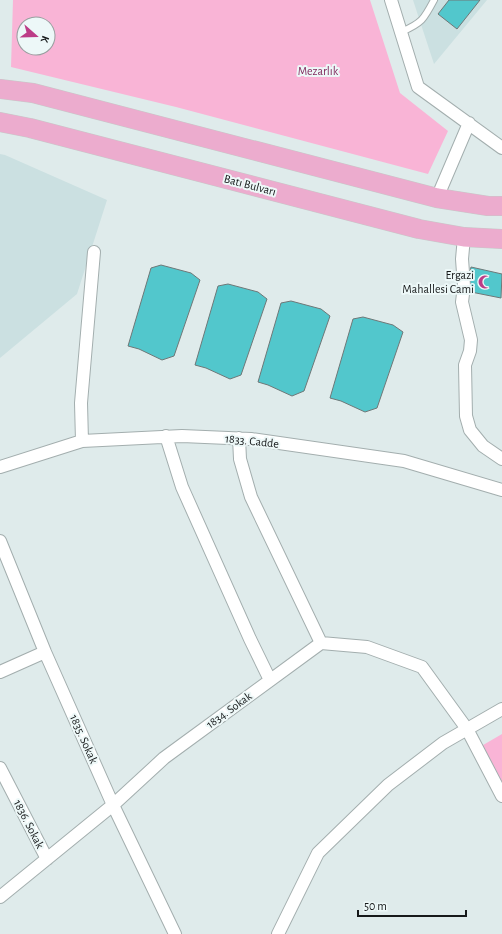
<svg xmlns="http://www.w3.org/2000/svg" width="502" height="934" viewBox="0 0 502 934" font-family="'Alegreya Sans',sans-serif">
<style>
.built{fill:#cbe0e1}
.green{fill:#f9b4d6;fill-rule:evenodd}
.building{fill:#52c7cc;stroke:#6e7878}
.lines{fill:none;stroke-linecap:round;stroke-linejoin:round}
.service-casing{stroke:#a3aeae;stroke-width:8}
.minor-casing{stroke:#a3aeae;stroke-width:14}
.primary-casing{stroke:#c7c8c8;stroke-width:20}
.service{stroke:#fff;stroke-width:6}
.minor{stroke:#fff;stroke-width:12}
.primary{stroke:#ecacce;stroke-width:19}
.labels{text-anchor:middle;stroke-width:4;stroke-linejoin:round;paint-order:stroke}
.park-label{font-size:12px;fill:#80285c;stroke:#edf8f8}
.street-label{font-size:12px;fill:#16191a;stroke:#edf8f8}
.poi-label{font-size:12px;fill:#16191a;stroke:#edf8f8;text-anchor:end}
</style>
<rect width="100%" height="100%" fill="#dfebeb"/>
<path class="built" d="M413,0H487L434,64Z
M0,154L5,155L107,200L77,294L0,358Z"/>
<path class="green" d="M13,0H370L400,93L448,131L428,174L176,107L11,67ZM24,24H48V48H24Z
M502,734V794L478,748Z"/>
<path class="building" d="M449,0H480L457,29L438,14Z
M161,265L191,273L200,280L174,356L162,360L139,349L128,346L151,268Z
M471,267L502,274L501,298L466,291Z
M228,284L258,292L267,299L241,375L230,379L206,368L195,365L218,286Z
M291,301L321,309L330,316L304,391L292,396L268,385L258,382L281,303Z
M363,317L393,325L403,332L377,408L365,412L341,401L330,398L353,319Z"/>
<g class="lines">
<g class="service-casing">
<path id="service" d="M401,32C422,23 424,19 434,0"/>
</g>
<g class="minor-casing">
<path id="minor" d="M391,0L418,87L502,148
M437,198L469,123
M464,237L462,259L464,286L462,302L471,340L470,351L465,365L466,416L470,430L483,446L502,459
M166,436L182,487L250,639L270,680
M239,438L240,459L251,497L321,643
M82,441L81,403L94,252
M0,467L82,441L182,436L251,439L404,461L502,490
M0,541L45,652L113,805L175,934
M0,672L45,652
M0,768L47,859
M0,897L113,805L164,758L321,643L367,647L422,667L467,729L502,796
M278,934L318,853L388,785L443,743L502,709"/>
</g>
<g class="primary-casing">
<path id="primary" d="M0,89L33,93L437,198L488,206H502
M0,122L30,128L419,229L464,237L502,239"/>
</g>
<use href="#service" class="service"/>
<use href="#minor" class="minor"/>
<use href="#primary" class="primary"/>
</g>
<defs>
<g id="mosque-bare" transform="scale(1.08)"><path d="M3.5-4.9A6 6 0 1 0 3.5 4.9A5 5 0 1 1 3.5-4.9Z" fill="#bc3c87" stroke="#edf8f8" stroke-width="2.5" paint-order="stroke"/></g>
</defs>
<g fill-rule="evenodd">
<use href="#mosque-bare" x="485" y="282"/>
</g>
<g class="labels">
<g class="park-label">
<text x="318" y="75">Mezarlık</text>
</g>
<g class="street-label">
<text transform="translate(250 185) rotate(15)" y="4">Batı Bulvarı</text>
<text transform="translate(252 441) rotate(6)" y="4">1833. Cadde</text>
<text transform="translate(229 710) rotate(-36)" y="4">1834. Sokak</text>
<text transform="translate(84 739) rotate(66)" y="4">1835. Sokak</text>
<text transform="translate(29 824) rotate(63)" y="4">1836. Sokak</text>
</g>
<g class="poi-label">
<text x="474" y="279">Ergazi<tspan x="474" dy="14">Mahallesi Cami</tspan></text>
</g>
</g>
<g transform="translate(36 36) rotate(110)"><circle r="19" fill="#edf8f8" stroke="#979f9f"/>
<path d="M0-3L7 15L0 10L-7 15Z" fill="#bc3c87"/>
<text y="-6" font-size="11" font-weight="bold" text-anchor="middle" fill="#16191a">K</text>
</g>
<path d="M358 910v6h108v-6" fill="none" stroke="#16191a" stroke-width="2"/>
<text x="364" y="910" font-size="12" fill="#16191a" stroke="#edf8f8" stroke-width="3" paint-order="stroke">50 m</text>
</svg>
